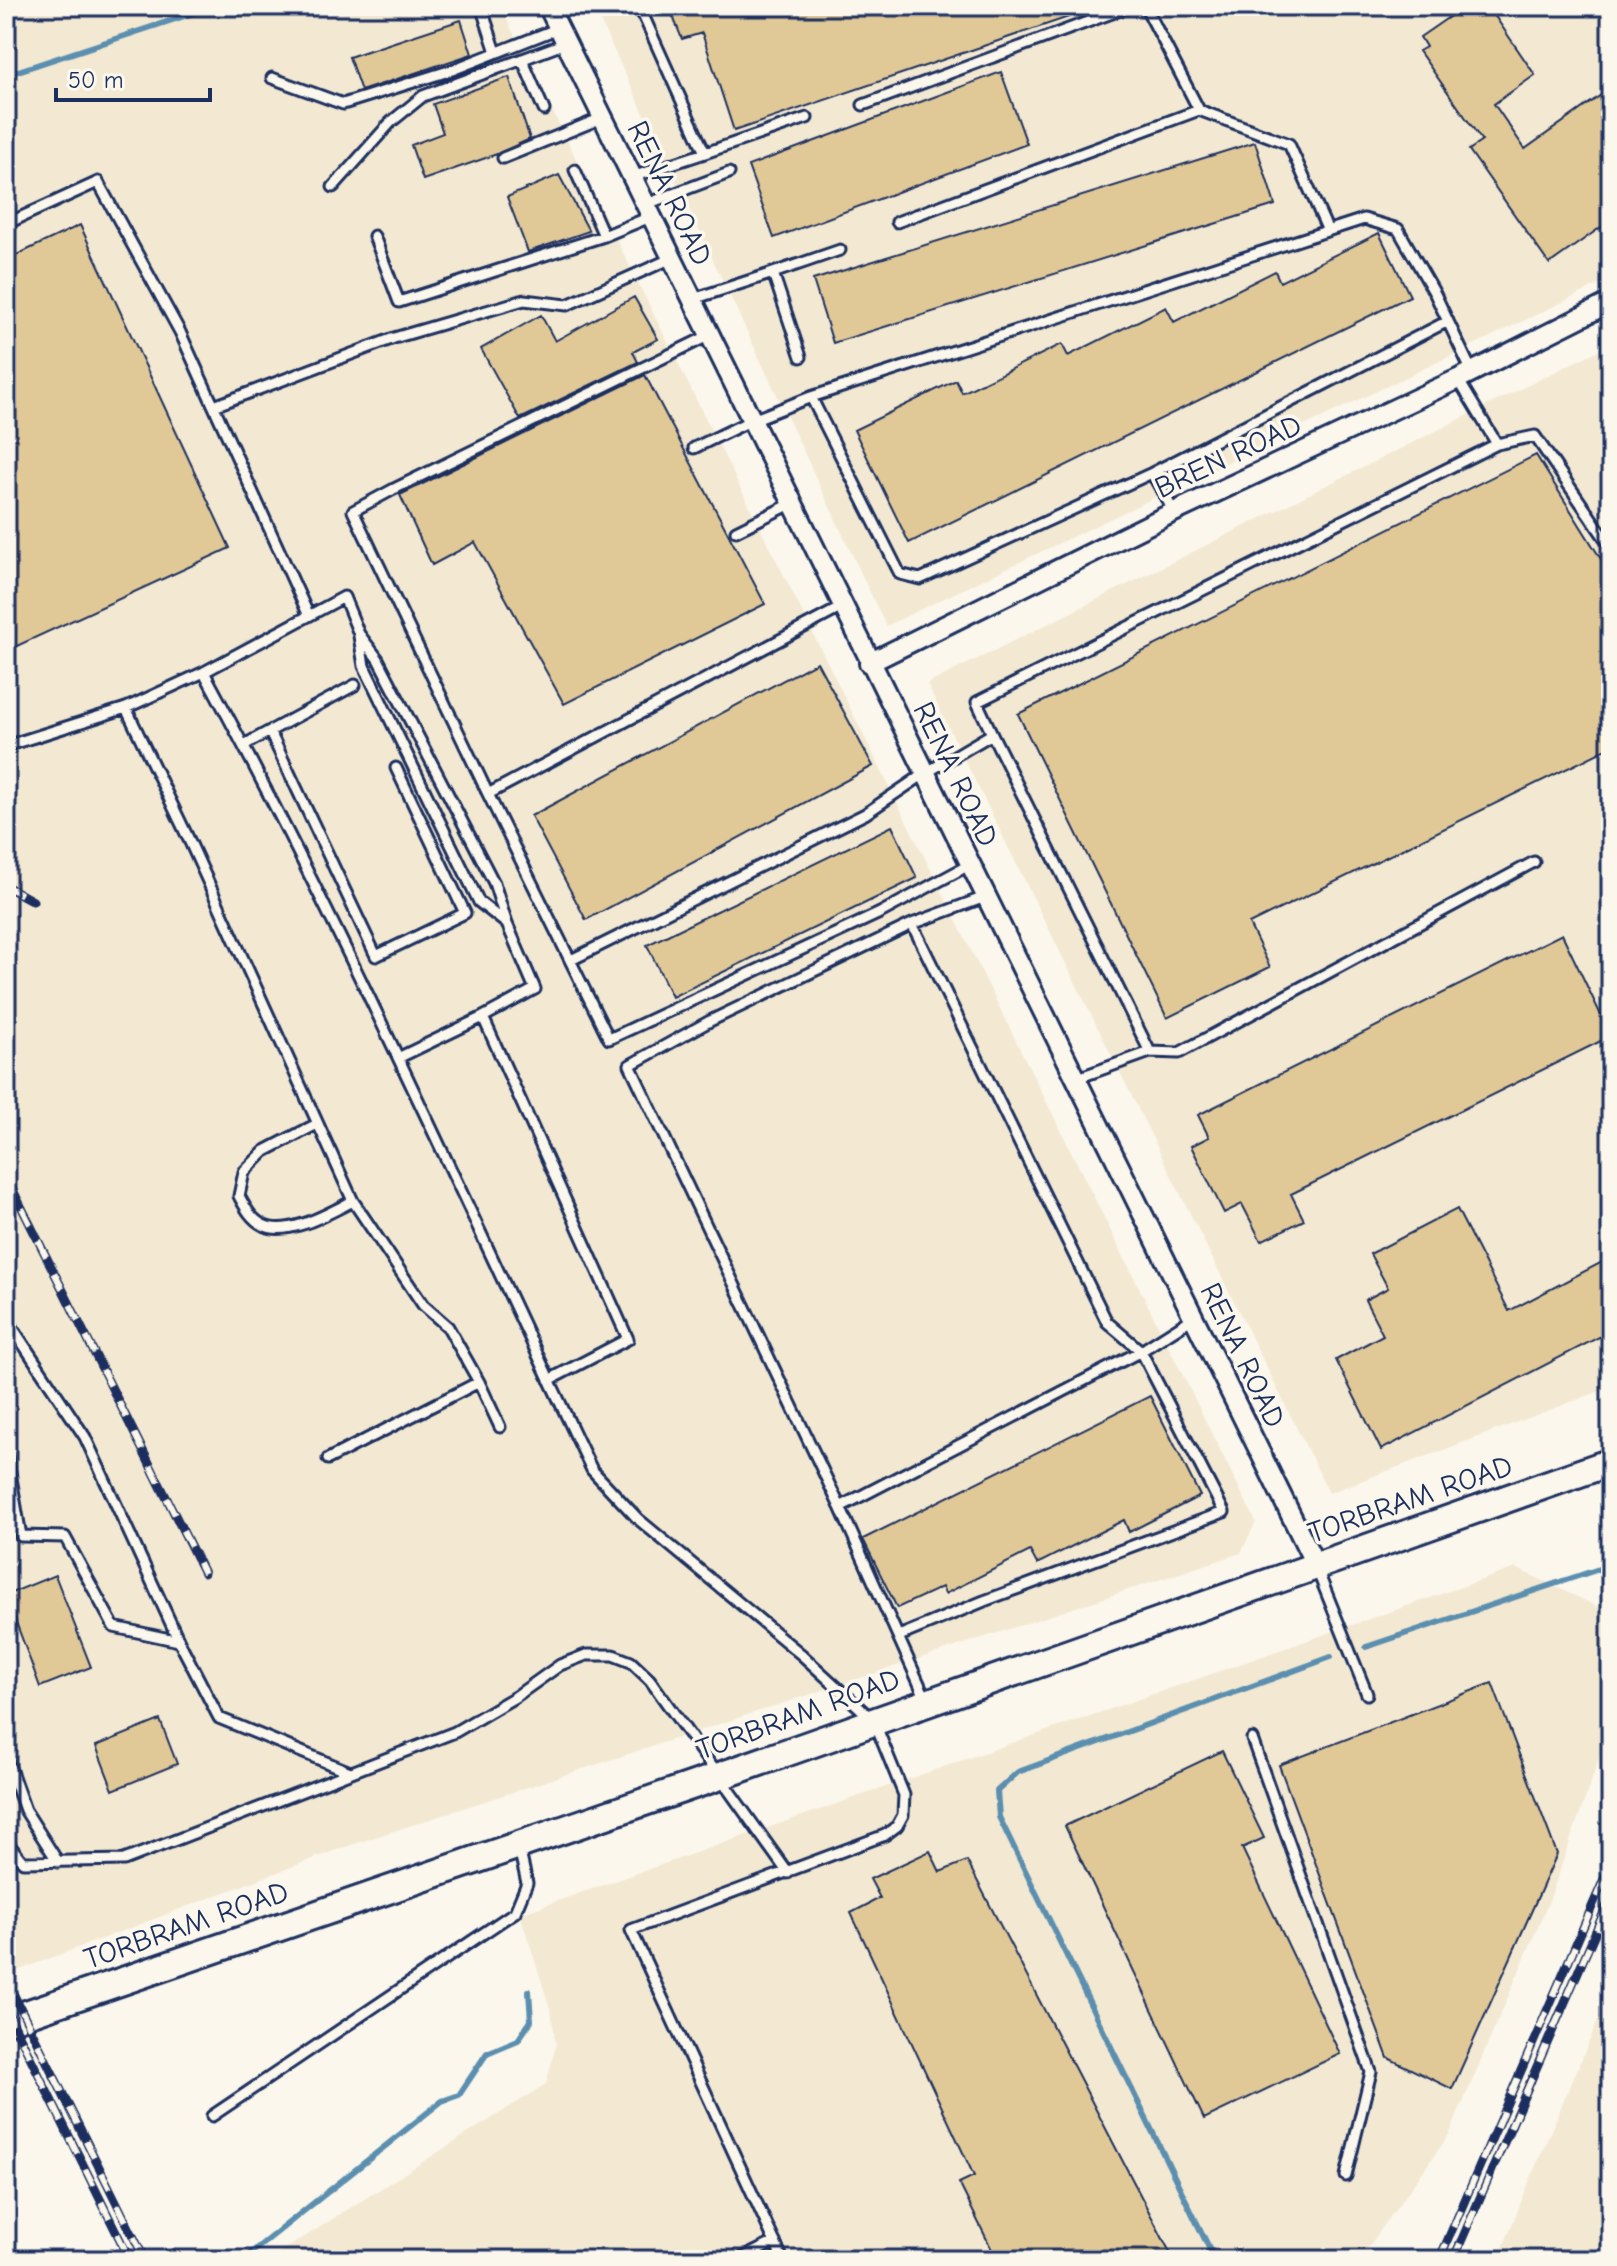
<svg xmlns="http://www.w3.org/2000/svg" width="1617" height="2266" viewBox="0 0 1617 2266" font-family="'Comic Neue',sans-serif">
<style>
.built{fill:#f3e9d2}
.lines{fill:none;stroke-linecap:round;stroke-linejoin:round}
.stream{stroke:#5b8faf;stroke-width:6}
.building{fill:#e1c997;stroke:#1b2f5e;stroke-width:2}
.service-casing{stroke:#1b2f5e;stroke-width:15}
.minor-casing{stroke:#1b2f5e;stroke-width:24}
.secondary-casing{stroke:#1b2f5e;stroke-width:32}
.service{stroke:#fbf7ec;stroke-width:9}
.minor{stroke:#fbf7ec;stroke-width:18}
.secondary{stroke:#fbf7ec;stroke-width:26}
.rail-casing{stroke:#1b2f5e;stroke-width:9}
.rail{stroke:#fbf7ec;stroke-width:6;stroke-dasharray:18;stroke-linecap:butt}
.labels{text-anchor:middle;stroke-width:7;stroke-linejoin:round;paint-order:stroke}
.street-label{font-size:30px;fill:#1b2f5e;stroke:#fbf7ec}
</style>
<rect width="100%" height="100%" fill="#fbf7ec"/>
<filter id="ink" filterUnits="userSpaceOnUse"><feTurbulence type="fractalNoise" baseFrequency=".0125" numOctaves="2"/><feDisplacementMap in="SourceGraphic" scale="16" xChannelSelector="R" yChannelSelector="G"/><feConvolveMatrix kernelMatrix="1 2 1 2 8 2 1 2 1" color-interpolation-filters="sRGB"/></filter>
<g filter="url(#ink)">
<path class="built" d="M6,6H500L1256,1522L1241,1553L339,1849L6,1975Z
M593,6H1611V279L886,626Z
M1611,344V1387L1329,1493L927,684Z
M1516,1568L1609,1612L1611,1616V1725L1549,1901L1449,2135L1359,2260H268L546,2084L556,2045L551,2011L520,1914Z
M1611,1990V2260H1498L1529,2182Z"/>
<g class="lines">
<path class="stream" d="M6,75L215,6
M1366,1647L1611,1565
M242,2260L442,2101L459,2095L487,2053L518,2040L531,2021L529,1991
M1215,2260L999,1817L997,1791L1018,1772L1331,1657"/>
</g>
<path class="building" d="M669,6H1092V9L734,131L702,33L682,39Z
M1465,6H1488L1535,75L1494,104L1525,149L1611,88V220L1549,264L1469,150L1482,141L1419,51L1426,47L1420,37Z
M461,20L472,54L361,91L349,57Z
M1001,72L1027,144L774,238L748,166Z
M509,77L530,139L497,154L423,180L411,145L443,133L433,104Z
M1255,142L1275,205L833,343L813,280Z
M559,175L589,231L528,252L507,197Z
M80,225L230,548L6,651V260Z
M1379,233L1410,296L909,543L854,430L956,380L962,393L1062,344L1068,356L1166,307L1174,322L1275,271L1280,282Z
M634,297L658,339L633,352L638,362L520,419L481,349L541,315L555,341Z
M645,375L765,604L564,704L475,542L432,565L400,495Z
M1536,455L1611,575V747L1249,924L1270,967L1167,1018L1018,714Z
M817,662L873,766L586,920L531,816Z
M892,826L917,878L672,997L647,945Z
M1562,934L1611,1036L1291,1194L1304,1220L1261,1241L1242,1204L1224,1213L1191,1146L1209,1137L1198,1115Z
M1457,1209L1509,1311L1604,1261L1611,1275V1331L1381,1450L1336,1360L1383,1335L1365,1300L1388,1288L1370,1254Z
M1150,1396L1200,1496L1129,1532L1124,1520L1037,1564L1030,1551L945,1594L942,1587L897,1608L863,1539Z
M55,1575L91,1667L40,1687L6,1595Z
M1492,1683L1557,1854L1452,2089L1388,2058L1279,1765Z
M160,1720L177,1764L113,1790L96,1746Z
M1222,1751L1264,1838L1242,1848L1340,2054L1204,2119L1065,1826Z
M930,1851L940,1872L967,1861L1174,2260H997L959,2183L974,2176L851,1913L880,1898L870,1879Z"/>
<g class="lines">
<g class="service-casing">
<path id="service" d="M481,6L496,52
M522,59L544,110
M272,78L343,104L452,70L559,28
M863,105L1131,6
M1199,110L1289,144L1328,231
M705,153L807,118
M503,158L602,118
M575,170L604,236
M632,177L705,153L639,6
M333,187L391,122L423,96L566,43
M644,205L729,173
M897,222L1199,110L1145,6
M6,224L98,182L180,332L309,616
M374,236L399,302L604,236L650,217
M773,273L840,250
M690,300L773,273L801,357
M811,397L900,574L920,579L1152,473L1174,512
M214,406L394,338L524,300L567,305L670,259
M1497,444L1535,436L1611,547
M694,448L750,421L811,397L1364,219L1398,229L1435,294L1472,372
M1152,473L1448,321
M736,531L791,504
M842,607L488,794L609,1039L880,913L969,865
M359,636L364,666L479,902L507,924
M126,708L190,842L353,1201L423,1305L448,1327L479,1382L500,1427
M270,732L376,956L465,913L396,768
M992,734L1150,1052
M244,745L355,685
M6,746L126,708L204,672
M488,794L353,511L394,489L708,336
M912,924L985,897
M571,960L865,814L924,774L992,734L977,702L1497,444L1458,379
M483,1017L535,989L507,924L494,883L378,659L359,634L344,597L204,672C345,932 465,1203 592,1470L638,1519L802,1655L874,1721L904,1795L903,1815L897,1826L885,1835L631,1930L783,2260
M400,1057L483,1017L628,1339L549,1380
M1075,1079L1150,1052L1179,1053L1534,862
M317,1124L265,1151L244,1172L239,1196C245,1207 251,1219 263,1225C287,1238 331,1212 353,1201
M6,1318L85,1437L179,1641
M6,1449L21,1536L65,1537L114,1627L179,1641L219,1718L350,1772
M328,1459L479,1382
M840,1507L630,1065L710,1021L912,924L1107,1322L1141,1351L1224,1512L984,1601L899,1636
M1316,1567L1367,1694
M926,1699L840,1507L1141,1351L1193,1318
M1252,1739L1371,2072L1346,2176
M6,1757L25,1810L58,1862
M6,1841L23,1862L124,1860L455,1732L515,1697L560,1665L586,1655H613L631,1662L650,1680L788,1873
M212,2116L515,1912L527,1883L519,1848
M738,2260L775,2242"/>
</g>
<g class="minor-casing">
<path id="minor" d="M548,6L1316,1566
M869,663L1174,512L1458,379L1611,302"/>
</g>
<g class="secondary-casing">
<path id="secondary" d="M6,2021L720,1776L1611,1462"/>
</g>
<use href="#service" class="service"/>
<use href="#minor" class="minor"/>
<use href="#secondary" class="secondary"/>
<g class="rail-casing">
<path id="rail" d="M6,886L33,901
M6,1176L204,1573
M6,1979L145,2260
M6,2008L130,2260
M1439,2260L1611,1863
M1453,2260L1611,1896"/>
</g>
<use href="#rail" class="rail"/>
</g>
</g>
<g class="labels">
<g class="street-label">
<text transform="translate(670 193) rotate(64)" y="10">RENA ROAD</text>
<text transform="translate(1228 456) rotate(-25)" y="10">BREN ROAD</text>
<text transform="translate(956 774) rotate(64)" y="10">RENA ROAD</text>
<text transform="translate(1243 1355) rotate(64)" y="10">RENA ROAD</text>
<text transform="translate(1410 1499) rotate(-19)" y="10">TORBRAM ROAD</text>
<text transform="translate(798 1714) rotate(-20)" y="10">TORBRAM ROAD</text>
<text transform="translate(186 1925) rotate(-19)" y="10">TORBRAM ROAD</text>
</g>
</g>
<rect width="1617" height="2266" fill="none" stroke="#fbf7ec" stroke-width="32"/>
<rect x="16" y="16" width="1585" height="2234" fill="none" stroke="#1b2f5e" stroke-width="3" filter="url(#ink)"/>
<path d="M56 88v12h154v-12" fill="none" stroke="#1b2f5e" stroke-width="4"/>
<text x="68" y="88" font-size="24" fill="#1b2f5e" stroke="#fbf7ec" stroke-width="6" paint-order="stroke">50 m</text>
</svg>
